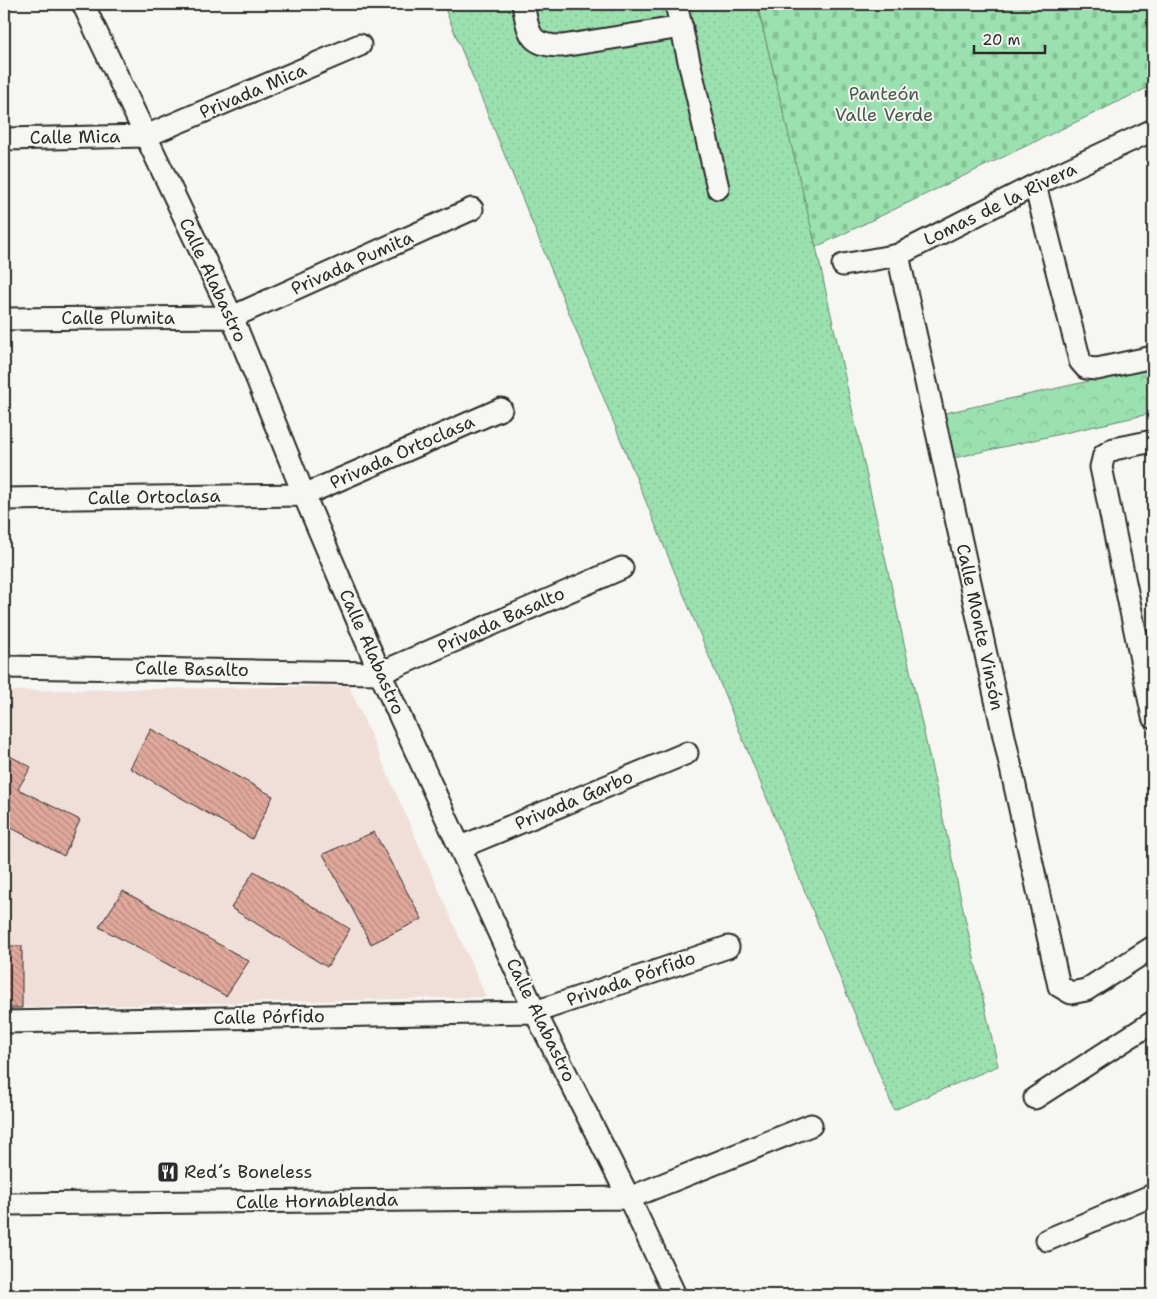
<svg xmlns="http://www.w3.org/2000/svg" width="1157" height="1299" viewBox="0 0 1157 1299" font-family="'Shantell Sans',sans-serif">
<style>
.built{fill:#f0dfd8}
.grass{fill:url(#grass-dots);stroke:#63866d}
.cemetery{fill:url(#cemetery-stones);stroke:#63866d}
.park{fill:url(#park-crowns);stroke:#63866d}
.building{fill:url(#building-back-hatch);stroke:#2b2b2b}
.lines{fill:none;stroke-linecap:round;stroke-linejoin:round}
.street-casing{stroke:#2b2b2b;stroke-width:25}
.street{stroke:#f6f6f2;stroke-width:21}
.labels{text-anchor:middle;stroke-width:4;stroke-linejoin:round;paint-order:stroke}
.street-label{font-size:18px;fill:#2b2b2b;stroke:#f6f6f2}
.park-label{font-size:18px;fill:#47584c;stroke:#f6f6f2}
.poi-label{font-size:18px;fill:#2b2b2b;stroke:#f6f6f2;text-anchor:start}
</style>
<defs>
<pattern id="grass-dots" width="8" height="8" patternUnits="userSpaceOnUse" patternTransform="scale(1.25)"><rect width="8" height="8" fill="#9be1af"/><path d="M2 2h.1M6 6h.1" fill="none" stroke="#86c197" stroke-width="1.8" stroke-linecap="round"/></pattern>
<pattern id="cemetery-stones" width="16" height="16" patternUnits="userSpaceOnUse" patternTransform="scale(1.25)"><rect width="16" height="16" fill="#9be1af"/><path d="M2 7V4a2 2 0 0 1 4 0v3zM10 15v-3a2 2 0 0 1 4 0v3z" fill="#86c197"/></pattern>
<pattern id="park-crowns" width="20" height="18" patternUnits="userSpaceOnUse" patternTransform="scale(1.25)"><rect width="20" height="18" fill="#9be1af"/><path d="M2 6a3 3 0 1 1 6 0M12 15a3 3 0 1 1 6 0" fill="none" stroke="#86c197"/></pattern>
<pattern id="building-back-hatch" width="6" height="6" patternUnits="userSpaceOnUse" patternTransform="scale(1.25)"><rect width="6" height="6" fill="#e1a89b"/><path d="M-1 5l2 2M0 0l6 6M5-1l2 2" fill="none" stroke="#b7897f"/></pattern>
</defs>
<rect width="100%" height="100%" fill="#f6f6f2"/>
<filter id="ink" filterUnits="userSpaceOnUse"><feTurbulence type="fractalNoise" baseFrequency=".02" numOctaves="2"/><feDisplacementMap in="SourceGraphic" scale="10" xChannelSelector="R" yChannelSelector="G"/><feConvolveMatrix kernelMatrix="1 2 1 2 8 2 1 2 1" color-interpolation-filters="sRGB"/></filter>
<g filter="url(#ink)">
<path class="built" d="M349,686L486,997L4,1008V691Z"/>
<path class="grass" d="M443,4H757L810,220L998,1066L894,1110Z"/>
<path class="cemetery" d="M757,4H1153V85L816,247Z"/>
<path class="park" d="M1153,367V413L954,458L945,413Z"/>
<path class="building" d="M151,729L273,796L252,839L130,768Z
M4,753L31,767L18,789L80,820L64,856L4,824Z
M374,832L422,919L371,944L323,854Z
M254,871L350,929L327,967L231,908Z
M123,891L249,961L226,996L99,927Z
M4,946H22V1008H4Z"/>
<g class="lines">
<g class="street-casing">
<path id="street" d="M83,4L232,317L304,495L380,673L535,1012L629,1198L675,1295
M523,4C529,33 528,46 562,46L682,27
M676,4L718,188
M4,139L146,136L360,45
M1035,185L1080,361L1086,368L1097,369L1153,357
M898,255L1059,986L1071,993L1086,990L1153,947
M843,265L898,255L1035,185L1153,130
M4,319L232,317L472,209
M1153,441L1114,449L1104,455L1101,467L1153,717
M4,499L304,495L501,409
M4,667L380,673L622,568
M461,847L687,753
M4,1022L535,1012L728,947
M1035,1098L1153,1022
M4,1204L629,1198L811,1125
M1047,1240L1153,1195"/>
</g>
<use href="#street" class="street"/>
</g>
</g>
<defs>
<g id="restaurant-square" transform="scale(1.125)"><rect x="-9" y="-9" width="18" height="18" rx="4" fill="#2b2b2b" stroke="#f6f6f2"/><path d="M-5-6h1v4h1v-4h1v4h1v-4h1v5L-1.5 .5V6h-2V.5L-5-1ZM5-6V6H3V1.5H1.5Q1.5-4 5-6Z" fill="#fff"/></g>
</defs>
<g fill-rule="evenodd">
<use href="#restaurant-square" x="168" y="1172"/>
</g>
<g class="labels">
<g class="street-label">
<text transform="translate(253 91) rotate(-23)" y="6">Privada Mica</text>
<text transform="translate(75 137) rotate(-1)" y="6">Calle Mica</text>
<text transform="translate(1000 204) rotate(-26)" y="6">Lomas de la Rivera</text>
<text transform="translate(352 263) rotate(-24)" y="6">Privada Pumita</text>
<text transform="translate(213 280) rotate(65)" y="6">Calle Alabastro</text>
<text x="118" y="324">Calle Plumita</text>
<text transform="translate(402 452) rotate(-24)" y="6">Privada Ortoclasa</text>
<text transform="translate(154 497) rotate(-1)" y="6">Calle Ortoclasa</text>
<text transform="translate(501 620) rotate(-24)" y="6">Privada Basalto</text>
<text transform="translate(980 627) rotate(78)" y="6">Calle Monte Vinsón</text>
<text transform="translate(372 652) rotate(66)" y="6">Calle Alabastro</text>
<text transform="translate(192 669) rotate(1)" y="6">Calle Basalto</text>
<text transform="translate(574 800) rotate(-23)" y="6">Privada Garbo</text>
<text transform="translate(631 979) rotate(-19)" y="6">Privada Pórfido</text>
<text transform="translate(269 1017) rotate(-1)" y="6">Calle Pórfido</text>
<text transform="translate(541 1020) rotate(64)" y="6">Calle Alabastro</text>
<text transform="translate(317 1201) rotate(-1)" y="6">Calle Hornablenda</text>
</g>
<g class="park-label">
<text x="884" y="100">Panteón<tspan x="884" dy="21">Valle Verde</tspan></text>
</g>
<g class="poi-label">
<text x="184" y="1178">Red´s Boneless</text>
</g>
</g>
<rect width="1157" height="1299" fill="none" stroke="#f6f6f2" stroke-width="20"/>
<rect x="10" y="10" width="1137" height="1279" fill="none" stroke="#2b2b2b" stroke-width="2" filter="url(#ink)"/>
<path d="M974 45v8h71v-8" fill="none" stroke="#2b2b2b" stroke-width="2.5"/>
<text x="982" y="45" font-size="15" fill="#2b2b2b" stroke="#f6f6f2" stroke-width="4" paint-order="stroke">20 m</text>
</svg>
